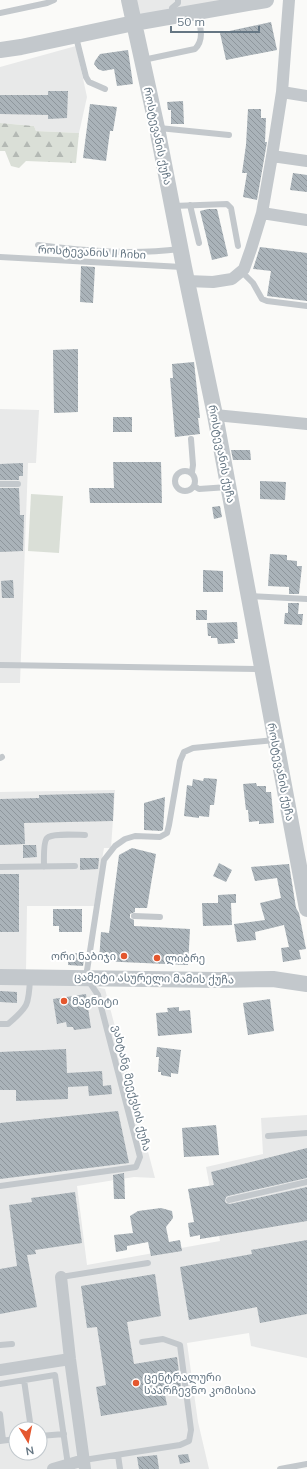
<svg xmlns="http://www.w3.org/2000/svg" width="307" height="1469" viewBox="0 0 307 1469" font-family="Mulish,'Noto Sans Georgian',sans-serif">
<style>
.built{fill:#e8e9e9;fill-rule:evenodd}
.green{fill:#dadfd7}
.forest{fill:url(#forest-firs)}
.building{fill:url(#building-back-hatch)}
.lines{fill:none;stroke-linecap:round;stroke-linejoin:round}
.service{stroke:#c3c8cc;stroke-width:6}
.minor{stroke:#c3c8cc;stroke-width:12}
.tertiary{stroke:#c3c8cc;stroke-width:16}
.poi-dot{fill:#e4572e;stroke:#fff;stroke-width:1.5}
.labels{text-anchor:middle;stroke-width:4;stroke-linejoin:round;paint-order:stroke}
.street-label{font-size:11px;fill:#657683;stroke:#fff}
.poi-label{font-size:11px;fill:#657683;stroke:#fff;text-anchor:start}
</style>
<defs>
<pattern id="forest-firs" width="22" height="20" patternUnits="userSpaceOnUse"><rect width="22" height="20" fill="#dadfd7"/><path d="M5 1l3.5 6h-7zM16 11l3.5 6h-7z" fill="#b4b9b4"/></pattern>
<pattern id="building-back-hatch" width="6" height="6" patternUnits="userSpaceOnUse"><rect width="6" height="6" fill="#aab3b9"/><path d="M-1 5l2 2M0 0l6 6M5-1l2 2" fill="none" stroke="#8e969c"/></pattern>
</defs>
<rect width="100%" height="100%" fill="#fafaf8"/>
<path class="built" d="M136,0H256L140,18Z
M76,46L87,97L79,133L36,131L34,126L0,123V67Z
M0,409L39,410L36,463H28L20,683H0Z
M115,790L111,848H104L94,906H27L26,971L0,969V792Z
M0,984L87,985L105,989L155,1178L134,1177L77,1186L87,1265L220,1241L206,1167L263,1154L261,1118L307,1115V1358L251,1346L249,1333L187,1343L198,1422L209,1469H0ZM16,1429H40V1453H16Z"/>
<path class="green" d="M31,494L63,496L59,553L28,551Z"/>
<path class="forest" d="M0,123L34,126L36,131L79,133L76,163L26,161L19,168L11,166L5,151H0Z"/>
<path class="building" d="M271,22L277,50L226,60L220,33Z
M128,50L133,84L117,86L114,69L103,71L98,69L94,64L95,61L100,54Z
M48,91H68L67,118L48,119V115L0,114V95H48Z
M183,101L184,124H171V110H168L167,102Z
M90,104L117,107L113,131H110L106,161L83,158Z
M248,109H261V118H266L265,142H267L257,200L243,197L247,173H242L246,145Z
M293,173L307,175V192L290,190Z
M208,209H217L228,256L212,260L200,211Z
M260,247L307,253V301L267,296L271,271L253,269Z
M81,266L95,267L93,303L80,302Z
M78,349V412L54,413L53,350Z
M194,362L200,418H198L200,434L175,437L170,378H173L172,364Z
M113,417H132V432H113Z
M231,450H250L251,460H233Z
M113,462H161L162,503H90L89,488H114Z
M23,463V476H19V480H0V464Z
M260,481L286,482L285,500L260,499Z
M0,488H19L20,515H24L23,551L0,552Z
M220,506L222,517L214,519L212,507Z
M270,554L287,555V560L297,561V566H302L299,594H289V587L268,586Z
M203,570L223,571V592H203Z
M13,580L14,598H2L1,581Z
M288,603H299L298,614H303L302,625L284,624L285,613H288Z
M196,610H207V620H196Z
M237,622L238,639H234L235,643L218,644L217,638H211V636H208L207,623Z
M204,778L217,779L214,805H210L209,817L199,816V818L184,816L187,785L192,786L193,779L203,781Z
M256,783L257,786H266V792H271L274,823L259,824V821L249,822L248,810H246L243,784Z
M114,793L113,821L24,823L25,844L0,845V799L39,798V795Z
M165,797L163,830L161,831L144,830V803Z
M23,845H36L37,857L23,858Z
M132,848L156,854L147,908H135V912L130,914V918L134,920V926L190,929L188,965L99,961L101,932L109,933L119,855Z
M80,858H99L98,869L80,870Z
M219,863L232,870L226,882L213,876Z
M289,864L296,908L299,913L306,949L299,950L301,959L283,962L281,948L289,947L284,925L255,932L256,940L237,942L234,924L265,920L260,903L281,898L277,878L255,881L251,867Z
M0,874H19V932H0Z
M236,894V903H231L232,925L203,926L202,903H218V895Z
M53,909H82V932H59V926H53Z
M69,953H85L83,966L68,965Z
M0,991L17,992V1003L0,1002Z
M86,994L91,1028L74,1030L73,1027H67L66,1022L57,1024L53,999Z
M270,999L274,1031L248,1035L243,1003Z
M179,1007V1011L190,1010L192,1033L158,1036L156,1013L168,1012L167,1008Z
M157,1047L181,1050L178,1074L171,1073V1077L161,1075V1072H158L159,1057H156Z
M66,1049L67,1073L102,1071L103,1086L111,1085L112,1094L89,1096L88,1086L68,1087V1099L16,1101V1090H0V1052Z
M118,1111L129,1163L0,1179V1123Z
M216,1125L219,1155L184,1157L182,1128Z
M307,1148V1178L228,1196L226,1197L225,1201L226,1203L230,1204L307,1187V1221L219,1236L200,1239V1235L190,1237L188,1223L194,1222L188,1189L214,1185L211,1172Z
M124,1173L125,1199H114L113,1175Z
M75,1192L82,1243L35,1250L36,1254L27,1255L37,1307L0,1314V1269L17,1266L9,1205L32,1202L31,1198Z
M161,1208L172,1211L173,1218L166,1227L169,1242L180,1240L182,1251L151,1256L148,1242L127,1246V1250L116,1252L114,1235L133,1233L130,1216L138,1211Z
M307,1240V1314L260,1323L257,1307L189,1320L180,1267L252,1254L251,1250Z
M155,1274L161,1316L127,1322L134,1364L177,1357L181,1387L164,1390L167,1405L101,1416L96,1387L106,1385L97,1327L87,1328L81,1286Z
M188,1454L190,1462L180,1464L178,1455Z
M157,1455L159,1469H139L137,1457Z"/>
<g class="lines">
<path class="service" d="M0,13L47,3L54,0
M173,16L172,8L178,3V0
M76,37L86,77L89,82L105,89
M143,60L195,49C205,39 200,26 197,13
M159,128L229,135
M190,205L199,243
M173,206L227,204L231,208L238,246
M38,245C85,251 132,255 180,249
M0,257L182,267
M241,271L253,283L262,299L267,301L307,306
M191,439L193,465L192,472
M175 481a10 10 0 1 1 20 0a10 10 0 1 1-20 0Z
M0,484H18
M194,486L199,489L228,487
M250,596L307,599
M0,665L261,669
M0,758L2,757
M0,867L75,866
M44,867C44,861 43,842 47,838C52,833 78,835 85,835
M134,916L160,917
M0,1024H8C28,1007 29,1005 30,978
M268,1136L307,1133
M0,1186L136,1167L140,1157L98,995L86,977L104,860L115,846L125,839L135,836L160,837L167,833L169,825L180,761L184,752L193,748L275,740
M229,1200L307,1182
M61,1277L148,1263
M0,1345L12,1344
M24,1380L31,1429
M0,1384L55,1375L68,1465
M0,1414L3,1440
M40,1436L64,1434
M0,1441L16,1439
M118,1455L120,1469
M84,1460L180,1445L189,1441L191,1430L180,1345L163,1339L142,1342
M280,1469L307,1464"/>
<path class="minor" d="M289,0L282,92L307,96
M272,156L307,161
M262,213L307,220
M187,281L213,282L232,279L244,269L251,249L262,213L272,156L282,92
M215,415L307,424
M61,1277L70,1359L85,1469
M0,1370L70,1359
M53,1469L84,1460"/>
<path class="tertiary" d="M129,0L157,128L184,267L215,415L307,909
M0,50L21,47L134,23L266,0
M0,977L218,980L273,979L307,984"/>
</g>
<g class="poi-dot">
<circle cx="124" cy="956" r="4"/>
<circle cx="157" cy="958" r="4"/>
<circle cx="64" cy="1001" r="4"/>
<circle cx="136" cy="1383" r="4"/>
</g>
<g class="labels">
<g class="street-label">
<text transform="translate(158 136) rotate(78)" y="4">როსტევანის ქუჩა</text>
<text transform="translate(92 252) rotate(3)" y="4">როსტევანის II ჩიხი</text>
<text transform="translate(222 454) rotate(79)" y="4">როსტევანის ქუჩა</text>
<text transform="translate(281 772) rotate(79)" y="4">როსტევანის ქუჩა</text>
<text transform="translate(154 978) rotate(1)" y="4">ცამეტი ასურელი მამის ქუჩა</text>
<text transform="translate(132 1088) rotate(76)" y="4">ვახტანგ მეექვსის ქუჩა</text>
</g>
<g class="poi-label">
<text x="116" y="960" text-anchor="end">ორი ნაბიჯი</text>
<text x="165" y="962">ლიბრე</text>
<text x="72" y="1005">მაგნიტი</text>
<text x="144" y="1381">ცენტრალური<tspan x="144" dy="13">საარჩევნო კომისია</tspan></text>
</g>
</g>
<g transform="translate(28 1441) rotate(170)"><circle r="19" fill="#ffffff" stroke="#c1c8cd"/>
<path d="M0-3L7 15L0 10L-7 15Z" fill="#e4572e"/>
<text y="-6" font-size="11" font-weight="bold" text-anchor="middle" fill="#657683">N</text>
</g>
<path d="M171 26v6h88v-6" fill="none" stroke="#657683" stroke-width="2"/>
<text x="177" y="26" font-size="12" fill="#657683" stroke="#ffffff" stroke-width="3" paint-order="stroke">50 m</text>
</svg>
